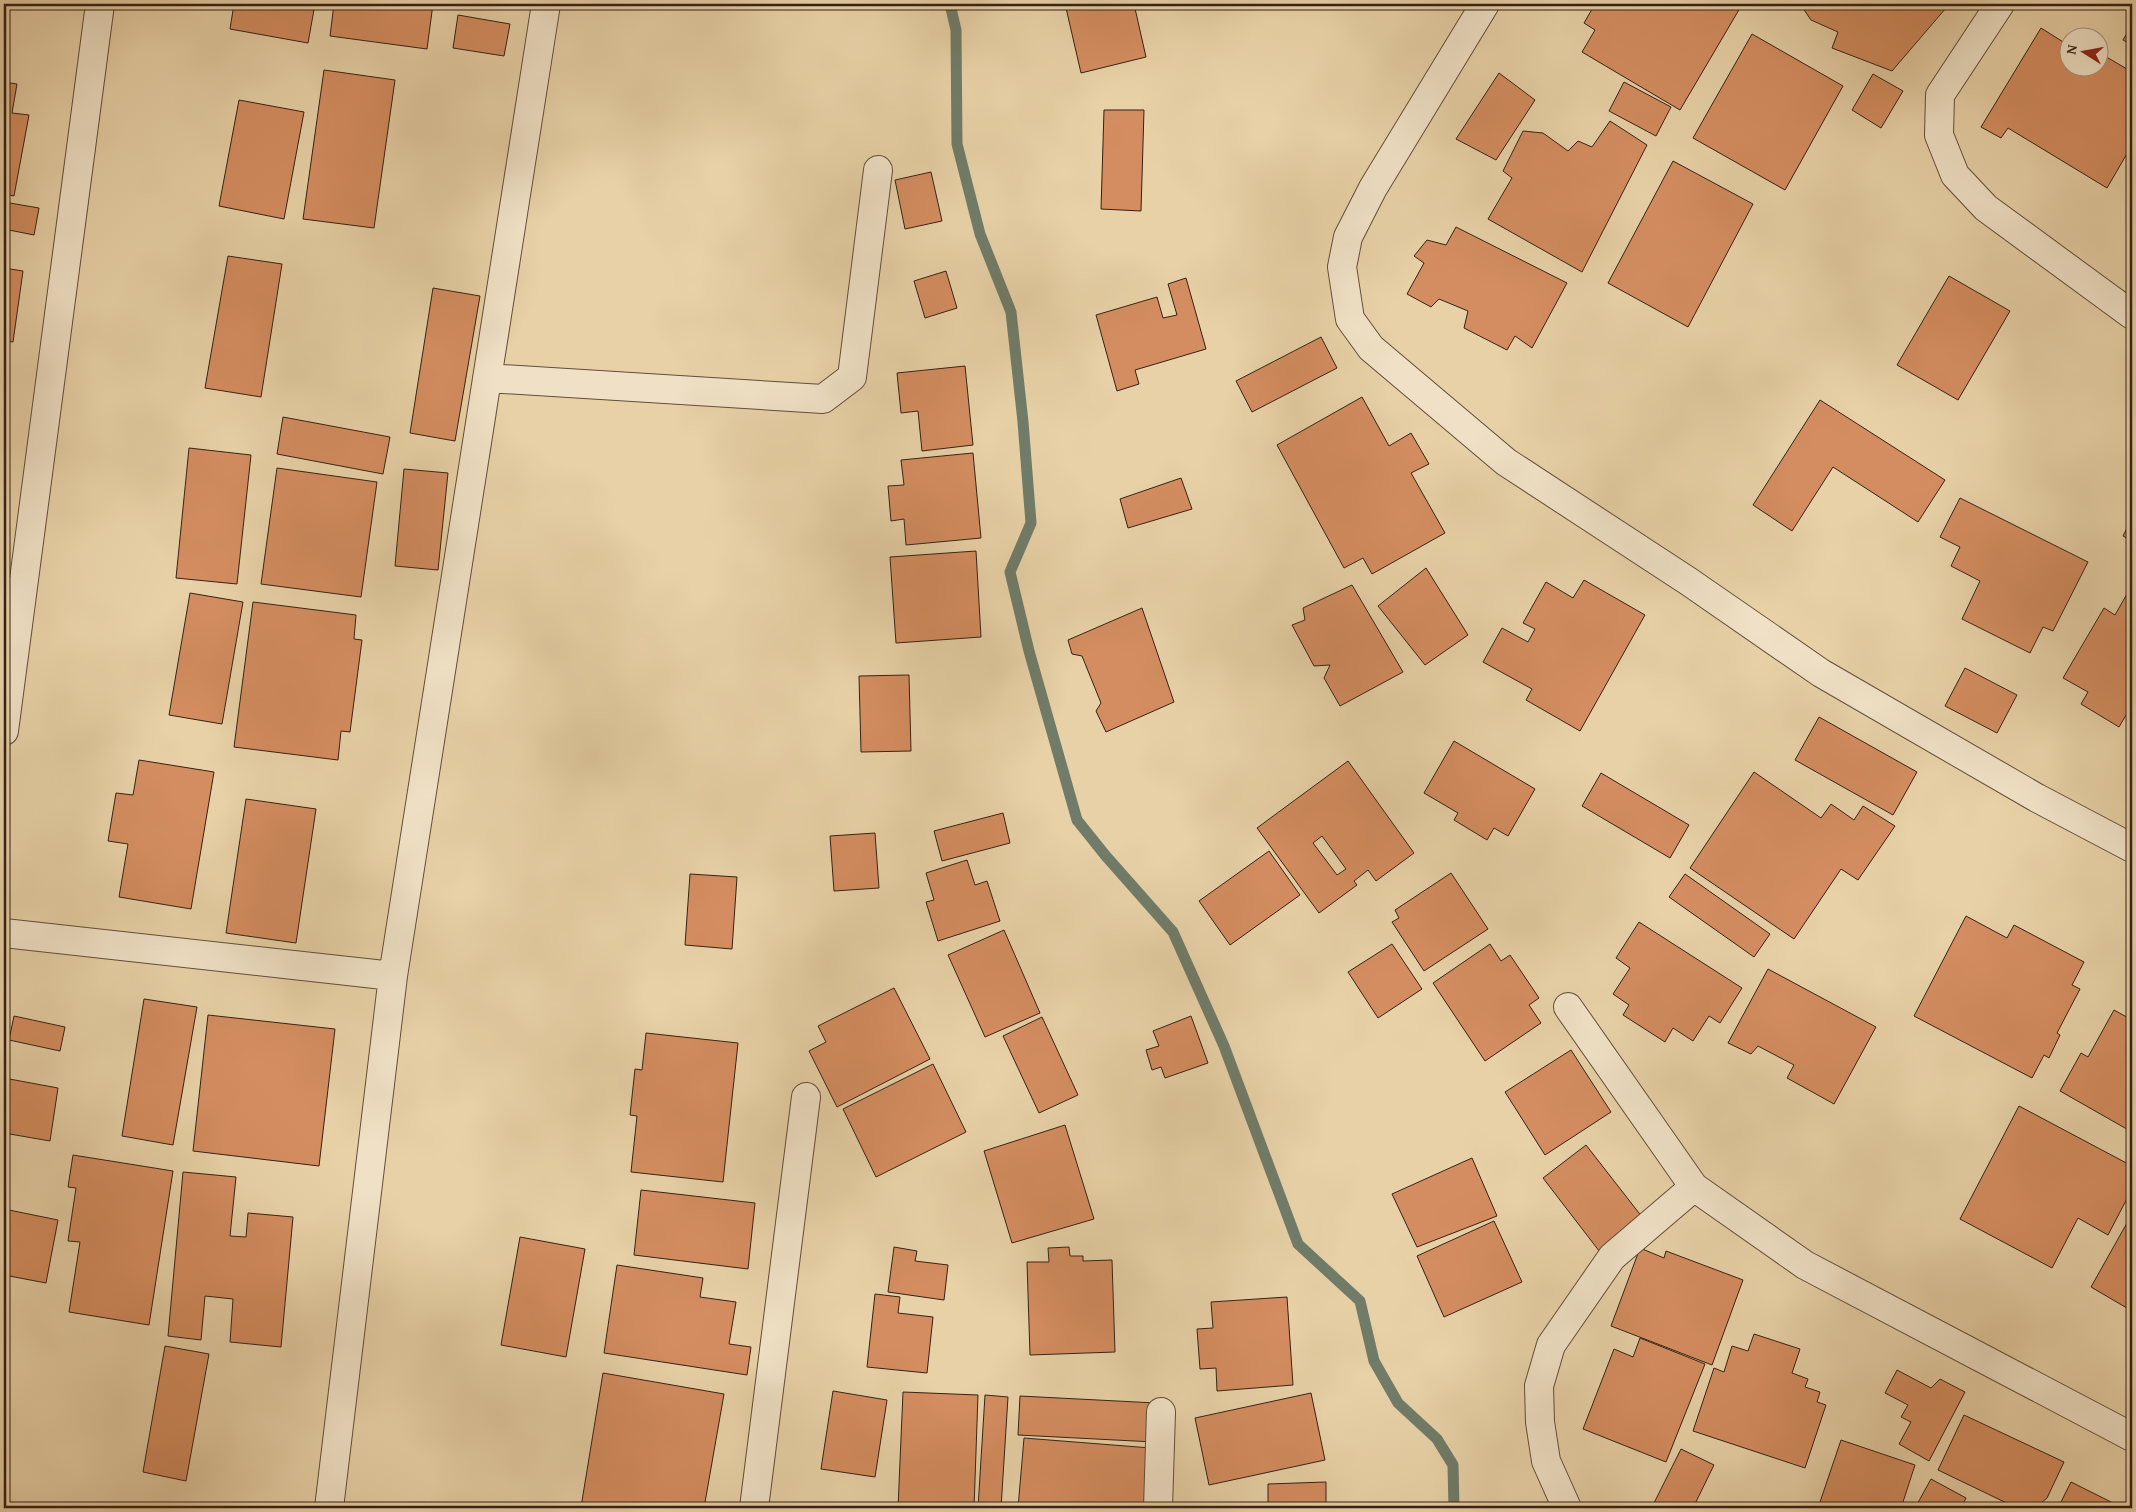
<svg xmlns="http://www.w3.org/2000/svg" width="2136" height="1512" viewBox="0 0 2136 1512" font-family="'Gentium Book Plus',serif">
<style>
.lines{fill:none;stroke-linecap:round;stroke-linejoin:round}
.stream{stroke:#707c69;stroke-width:11}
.building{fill:#d48d60;stroke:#342114;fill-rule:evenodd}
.minor-casing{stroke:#614d39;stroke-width:30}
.minor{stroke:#f0e1c6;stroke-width:28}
</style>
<rect width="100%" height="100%" fill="#e8d1a7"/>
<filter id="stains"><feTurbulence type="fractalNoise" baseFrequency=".004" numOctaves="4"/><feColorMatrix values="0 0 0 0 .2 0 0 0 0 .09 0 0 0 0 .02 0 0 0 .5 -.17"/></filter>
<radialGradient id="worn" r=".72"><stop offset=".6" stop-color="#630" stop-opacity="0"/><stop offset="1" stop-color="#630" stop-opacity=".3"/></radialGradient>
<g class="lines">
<path class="stream" d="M950,4L956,30L957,144L980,234L1011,312L1023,422L1031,523L1010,572L1029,651L1077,820L1105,855L1173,932L1224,1046L1298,1244L1360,1301L1374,1361L1398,1403L1437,1439L1453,1465L1454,1508"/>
</g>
<path class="building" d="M234,4H315L308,43L230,29Z
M334,4H433L427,49L330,36Z
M1082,4H1134L1146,57L1081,73L1066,8Z
M1595,4H1733L1740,8L1680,110L1582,52L1595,30L1584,23Z
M1800,4H1955L1956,6L1946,8L1892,71L1832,48L1838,32L1811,20Z
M458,15L510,24L504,56L453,48Z
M2132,24V45L2123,40Z
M2041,28L2068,45V68H2098V52L2132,72V145L2107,188L2008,128L2001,138L1981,127Z
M1752,34L1843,86L1785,190L1693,138Z
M324,70L395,80L374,228L303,219Z
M1499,73L1535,100L1496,160L1456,139Z
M1873,74L1903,91L1881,128L1852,110Z
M4,82L17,84L12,113L29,115L14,196L4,194Z
M1624,82L1671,107L1656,136L1609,111Z
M239,100L304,112L284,219L219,206Z
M1104,110H1144L1141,211L1101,209Z
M1610,121L1647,145L1582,272L1488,219L1512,178L1503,171L1523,131L1543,133L1568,151L1578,141L1592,147Z
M1673,161L1753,204L1688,327L1608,283Z
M931,172L942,221L905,229L895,180Z
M4,202L39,208L34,235L4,229Z
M1456,227L1567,283L1532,348L1515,336L1507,350L1464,328L1468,311L1439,299L1431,307L1407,294L1424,263L1414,256L1427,240L1446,245Z
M228,256L282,264L261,397L205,388Z
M4,268L23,271L13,342L4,341Z
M946,271L957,308L925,318L914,281Z
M1949,276L2010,311L1958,400L1897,365Z
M1186,278L1206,349L1135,370L1139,384L1117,391L1096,315L1157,297L1163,318L1177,315L1168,284Z
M433,288L480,296L455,441L410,433Z
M1321,337L1337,368L1252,412L1236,381Z
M965,366L973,445L922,451L918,411L901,413L897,373Z
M1362,397L1389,446L1411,433L1429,464L1411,473L1445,533L1372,574L1363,558L1344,568L1277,445Z
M1820,400L1945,480L1918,522L1833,467L1792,531L1753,505Z
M283,417L390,437L383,474L277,454Z
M189,448L251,455L237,584L176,578Z
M973,453L981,538L906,545L904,519L891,521L888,486L904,485L901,460Z
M277,468L377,482L361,597L261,584Z
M404,469L448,473L438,570L395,566Z
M1181,478L1192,509L1128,528L1120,499Z
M1960,498L2088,562L2053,631L2043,627L2030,653L1962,619L1980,581L1951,566L1960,547L1940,537Z
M2132,518V541L2123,536Z
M976,551L981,637L896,643L890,557Z
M1426,568L1468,635L1425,665L1378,606Z
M1584,580L1645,615L1580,731L1526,700L1532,689L1483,662L1502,628L1528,642L1535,629L1523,623L1546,582L1573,598Z
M1352,585L1403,672L1340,706L1324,678L1330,665L1314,666L1292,625L1305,620L1303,608Z
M2132,585V717L2126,715L2119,727L2081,704L2088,692L2063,678L2104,608L2115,615Z
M190,593L243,602L222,724L169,715Z
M253,602L356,615L354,639L362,640L350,732L341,731L338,760L234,747Z
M1142,608L1174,702L1106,732L1096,711L1101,703L1082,656L1072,654L1068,640Z
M1965,668L2017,695L1997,733L1945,706Z
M909,675L911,751L861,752L859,676Z
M1819,717L1917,772L1893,815L1795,760Z
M1454,741L1535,789L1508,836L1494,828L1487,840L1454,820L1458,813L1424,793Z
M139,760L214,772L191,909L119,897L128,844L108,841L116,793L133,795Z
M1348,761L1414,853L1376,881L1368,870L1354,881L1357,885L1319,913L1257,828ZM1322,836L1346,869L1337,875L1313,843Z
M1754,772L1821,818L1831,804L1854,820L1863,806L1895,826L1858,880L1841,869L1794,939L1690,868Z
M1601,773L1689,825L1670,858L1582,806Z
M246,799L316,809L296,943L226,933Z
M1003,813L1010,843L942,861L934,831Z
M875,833L879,888L834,891L830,836Z
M1269,851L1300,895L1230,945L1199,901Z
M967,860L975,885L987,881L1000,921L938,941L926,902L934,900L926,873Z
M1451,873L1488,929L1424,971L1392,922L1399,918L1395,910Z
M690,874L737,877L732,949L685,945Z
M1685,874L1770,934L1754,957L1669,897Z
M1966,916L2007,938L2014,925L2084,962L2072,985L2080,989L2057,1033L2060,1035L2049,1058L2044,1055L2032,1078L1914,1016Z
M1639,922L1742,988L1720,1023L1709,1016L1693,1041L1673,1028L1665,1042L1623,1015L1629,1005L1613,994L1630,968L1616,958Z
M1004,930L1040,1013L985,1037L948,955Z
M1392,944L1422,989L1378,1018L1348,972Z
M1490,944L1501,961L1510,955L1539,998L1529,1005L1541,1023L1485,1061L1433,983Z
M1768,969L1876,1027L1834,1104L1787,1078L1794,1065L1758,1046L1751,1054L1728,1043Z
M894,988L930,1059L837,1107L809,1051L826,1042L818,1026Z
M144,999L197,1007L173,1145L122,1136Z
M2114,1010L2132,1020V1132L2060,1091L2081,1053L2088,1057Z
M208,1015L335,1029L319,1166L193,1151Z
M14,1016L65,1027L60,1051L9,1040Z
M1191,1016L1208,1063L1165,1078L1161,1067L1152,1070L1146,1050L1159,1046L1153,1031Z
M1042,1017L1078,1095L1039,1113L1003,1036Z
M646,1033L738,1043L723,1182L631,1172L637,1116L630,1115L635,1069L642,1070Z
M1571,1050L1611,1112L1545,1155L1505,1092Z
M933,1064L966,1132L876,1177L843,1109Z
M4,1078L58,1088L50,1141L4,1133Z
M2019,1106L2132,1166V1189L2108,1235L2078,1218L2052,1268L1960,1219Z
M1065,1125L1094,1219L1012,1243L984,1151Z
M1586,1145L1646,1222L1603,1256L1543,1178Z
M73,1155L173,1171L149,1325L69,1312L80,1242L68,1241L76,1188L68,1187Z
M1472,1158L1497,1216L1417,1247L1392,1194Z
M183,1172L236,1177L230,1236L246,1237L248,1213L293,1217L281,1347L230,1342L233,1299L205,1296L201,1340L168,1336Z
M641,1190L755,1203L748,1269L634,1255Z
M4,1209L58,1220L46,1283L4,1275Z
M2132,1214V1311L2091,1287Z
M1494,1221L1522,1282L1444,1317L1417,1256Z
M520,1237L585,1249L566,1357L501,1345Z
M894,1247L917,1251L915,1261L948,1265L944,1300L888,1292Z
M1069,1247L1070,1256H1083V1261L1112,1260L1115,1352L1030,1355L1027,1262H1049L1048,1248Z
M1640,1248L1664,1258L1666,1251L1743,1280L1712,1365L1611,1326Z
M617,1265L703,1278L700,1297L736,1302L729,1344L751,1347L747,1375L604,1353Z
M875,1294L900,1297L898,1313L933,1317L927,1373L867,1367Z
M1287,1297L1293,1385L1217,1391L1216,1368L1200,1369L1197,1329L1213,1328L1211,1302Z
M1754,1334L1800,1349L1792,1373L1808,1379L1805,1387L1820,1392L1817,1402L1826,1405L1805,1468L1693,1431L1714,1368L1724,1372L1732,1346L1748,1351Z
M1640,1338L1705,1364L1666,1462L1583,1429L1614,1349L1633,1357Z
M165,1346L209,1354L186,1481L143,1472Z
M1897,1370L1931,1388L1940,1379L1965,1392L1929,1461L1899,1444L1911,1422L1901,1417L1908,1405L1885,1393Z
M603,1373L724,1394L704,1508L581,1507Z
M833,1391L887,1400L875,1477L821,1469Z
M903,1392L978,1395L974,1508H898Z
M1311,1393L1325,1460L1209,1485L1195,1418Z
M985,1395L1008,1397L1001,1508H978Z
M1020,1396L1156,1403L1154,1442L1018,1435Z
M1964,1415L2064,1462L2047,1498L2035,1508H2017L1938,1470Z
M1024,1438L1151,1448L1146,1508H1018Z
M1841,1440L1915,1465L1901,1508H1818Z
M1681,1449L1714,1465L1693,1508H1656L1652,1507Z
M1931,1479L1966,1498L1961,1508H1915Z
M1326,1482V1508H1268V1484Z
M2071,1482L2123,1508H2058Z"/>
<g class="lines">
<g class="minor-casing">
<path id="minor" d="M1485,4L1373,188L1348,237L1342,267L1350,319L1371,348L1506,462L1688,581L1821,673L2037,798L2132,848
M2000,4L1940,95L1939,135L1955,175L1986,208L2132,315
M487,378L823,399L852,377L878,170
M4,731L100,4
M4,933L393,976
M1568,1007L1694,1187L1805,1265L2132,1437
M329,1508L393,976L546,4
M754,1508L806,1097
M1158,1508L1161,1412
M1567,1508L1546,1461L1540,1422L1539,1386L1551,1345L1612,1257L1694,1187"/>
</g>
<use href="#minor" class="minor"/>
</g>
<rect width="2136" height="1512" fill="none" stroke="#e8d1a7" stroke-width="20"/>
<rect x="5" y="5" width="2126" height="1502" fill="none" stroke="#342114" stroke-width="2.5"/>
<rect x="10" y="10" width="2116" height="1492" fill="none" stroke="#342114"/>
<g transform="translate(2084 52) rotate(281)"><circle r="24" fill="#f0e1c6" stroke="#a5947f"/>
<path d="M0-4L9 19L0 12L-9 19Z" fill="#8f2418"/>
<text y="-8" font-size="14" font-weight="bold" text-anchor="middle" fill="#342114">N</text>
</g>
<rect width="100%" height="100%" filter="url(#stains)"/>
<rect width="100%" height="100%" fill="url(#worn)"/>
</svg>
